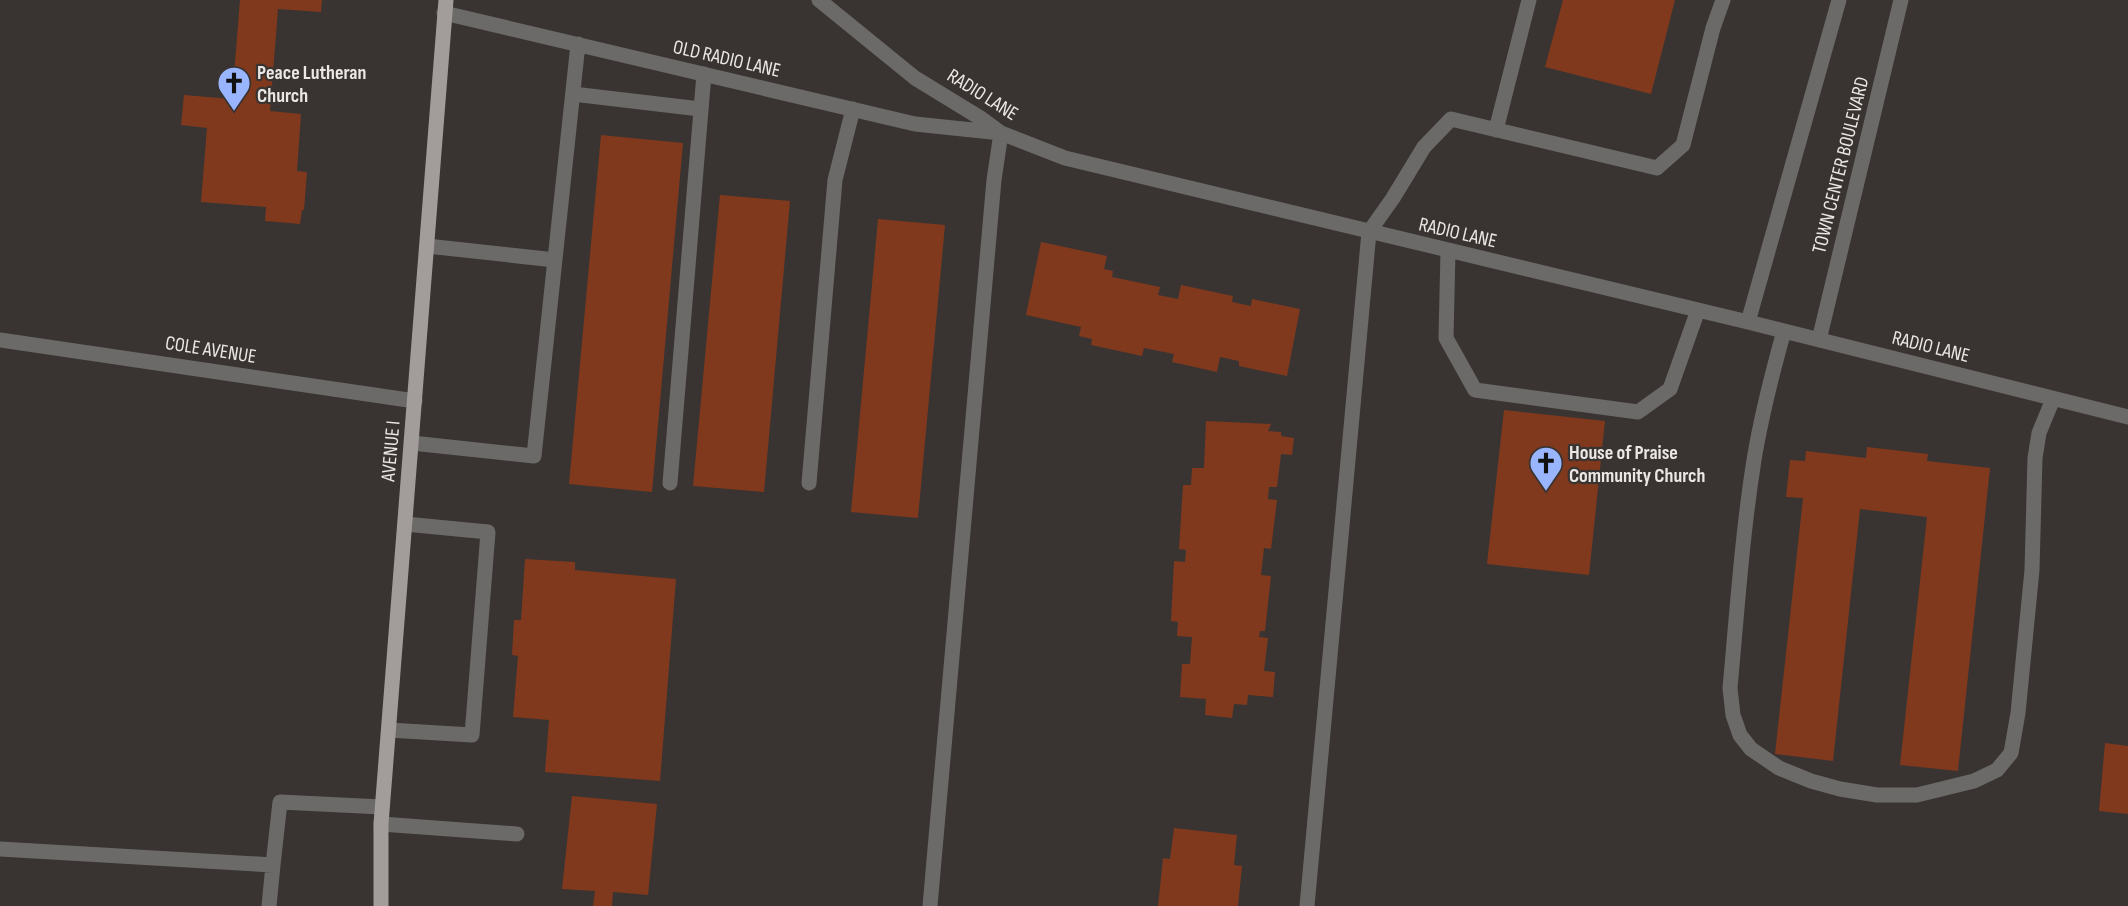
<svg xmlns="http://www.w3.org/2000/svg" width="2128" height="906" viewBox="0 0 2128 906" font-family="'Sofia Sans Condensed',sans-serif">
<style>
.building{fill:#80391d}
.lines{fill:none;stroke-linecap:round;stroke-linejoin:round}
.minor{stroke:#6c6a68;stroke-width:15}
.major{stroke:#a29d9b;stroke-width:15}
.labels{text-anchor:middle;stroke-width:4.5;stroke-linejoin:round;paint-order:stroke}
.street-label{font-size:20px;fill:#eae7e5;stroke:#393432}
.poi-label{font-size:20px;font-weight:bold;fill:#eae7e5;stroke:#393432;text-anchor:start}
</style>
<rect width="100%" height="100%" fill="#393432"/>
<path class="building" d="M240,0H322L321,12L278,9L270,111L301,114L297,171L307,172L304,210H302L300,224L265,221L266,207L201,202L207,128L181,125L184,95L232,99Z
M1563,0H1675L1651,94L1545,67Z
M601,135L683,143L652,492L569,484Z
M720,195L790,201L764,492L693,486Z
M878,219L945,225L918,518L851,512Z
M1041,242L1107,256L1104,269L1113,271L1112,277L1160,287L1158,295L1178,299L1181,285L1233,296L1232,302L1251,306L1252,299L1300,309L1287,376L1239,366V361L1220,357L1217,372L1172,362L1174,354L1144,348L1142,356L1091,345L1092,339L1079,336L1081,327L1026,315Z
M1504,410L1605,421L1589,575L1487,564Z
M1206,421L1271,424L1268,431L1281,432V436L1294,438L1292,455L1281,454L1277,487H1269L1268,499L1277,500L1271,549L1264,548L1261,575L1271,576L1265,631H1260L1259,637L1268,638L1264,671L1275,672L1273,697L1248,695L1247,705L1234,704L1232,718L1205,715L1206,699L1180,697L1182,664H1190L1192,637L1177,636L1178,622L1171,621L1174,561L1185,562L1186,550L1179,549L1183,485H1191L1192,468H1204Z
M1867,447L1928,454L1927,461L1990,468L1958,771L1900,765L1927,517L1860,509L1833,761L1775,754L1803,498L1786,497L1790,460L1805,461L1806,451L1866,458Z
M525,559L575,562V570L676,579L660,781L545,772L549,720L513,717L518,656L512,655L514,620H521Z
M2105,743L2128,746V814L2099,811Z
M572,796L657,804L648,895L613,892L612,906H593L595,891L562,889Z
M1174,828L1237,835L1234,865L1242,866L1238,906H1158L1163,858L1170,859Z"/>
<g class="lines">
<path class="minor" d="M819,0L915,78L982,119L1001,133L1065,158L1748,322L2128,417
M444,13L915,124L1001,133L994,180L930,906
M573,94L700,109
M1496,130L1529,0
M427,246L555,260
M1448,251L1446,338L1475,390L1638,412L1670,389L1698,310
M1748,322L1839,0
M1784,331C1772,374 1761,417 1754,460C1742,536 1737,612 1730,688L1733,715L1740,735L1751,749L1779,768L1811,781L1840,789L1877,795H1917L1974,781L1997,770L2011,753L2018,713L2032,570L2035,458L2039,433L2053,399
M0,340L415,401
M1819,340L1901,0
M412,443L534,456L578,44
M670,483L704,74
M809,483L835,180L853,109
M389,730L472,735L488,532L405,524
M381,824L517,834
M0,849L273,865L269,906
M273,865L280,802L382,807
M1307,906L1369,232L1393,198L1424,147L1451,119L1657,168L1683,145L1713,28L1723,0"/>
<path class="major" d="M381,906V824L446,0"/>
</g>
<defs>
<g id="church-pin" transform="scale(1.725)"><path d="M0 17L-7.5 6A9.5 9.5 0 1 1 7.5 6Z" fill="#99b5fd" stroke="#393432"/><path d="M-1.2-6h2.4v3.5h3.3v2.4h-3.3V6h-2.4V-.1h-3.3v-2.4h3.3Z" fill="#111"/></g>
</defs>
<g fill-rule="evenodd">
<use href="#church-pin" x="234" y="83"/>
<use href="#church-pin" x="1546" y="463"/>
</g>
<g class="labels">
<g class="street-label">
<text transform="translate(727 58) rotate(13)" y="7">OLD RADIO LANE</text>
<text transform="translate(983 94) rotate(32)" y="7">RADIO LANE</text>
<text transform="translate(1840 165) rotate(-76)" y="7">TOWN CENTER BOULEVARD</text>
<text transform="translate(1458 232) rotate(13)" y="7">RADIO LANE</text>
<text transform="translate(1931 346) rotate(14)" y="7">RADIO LANE</text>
<text transform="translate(211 349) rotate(9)" y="7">COLE AVENUE</text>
<text transform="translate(390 451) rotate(-85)" y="7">AVENUE I</text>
</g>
<g class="poi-label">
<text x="257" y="79">Peace Lutheran<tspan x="257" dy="23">Church</tspan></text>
<text x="1569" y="459">House of Praise<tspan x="1569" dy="23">Community Church</tspan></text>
</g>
</g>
</svg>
